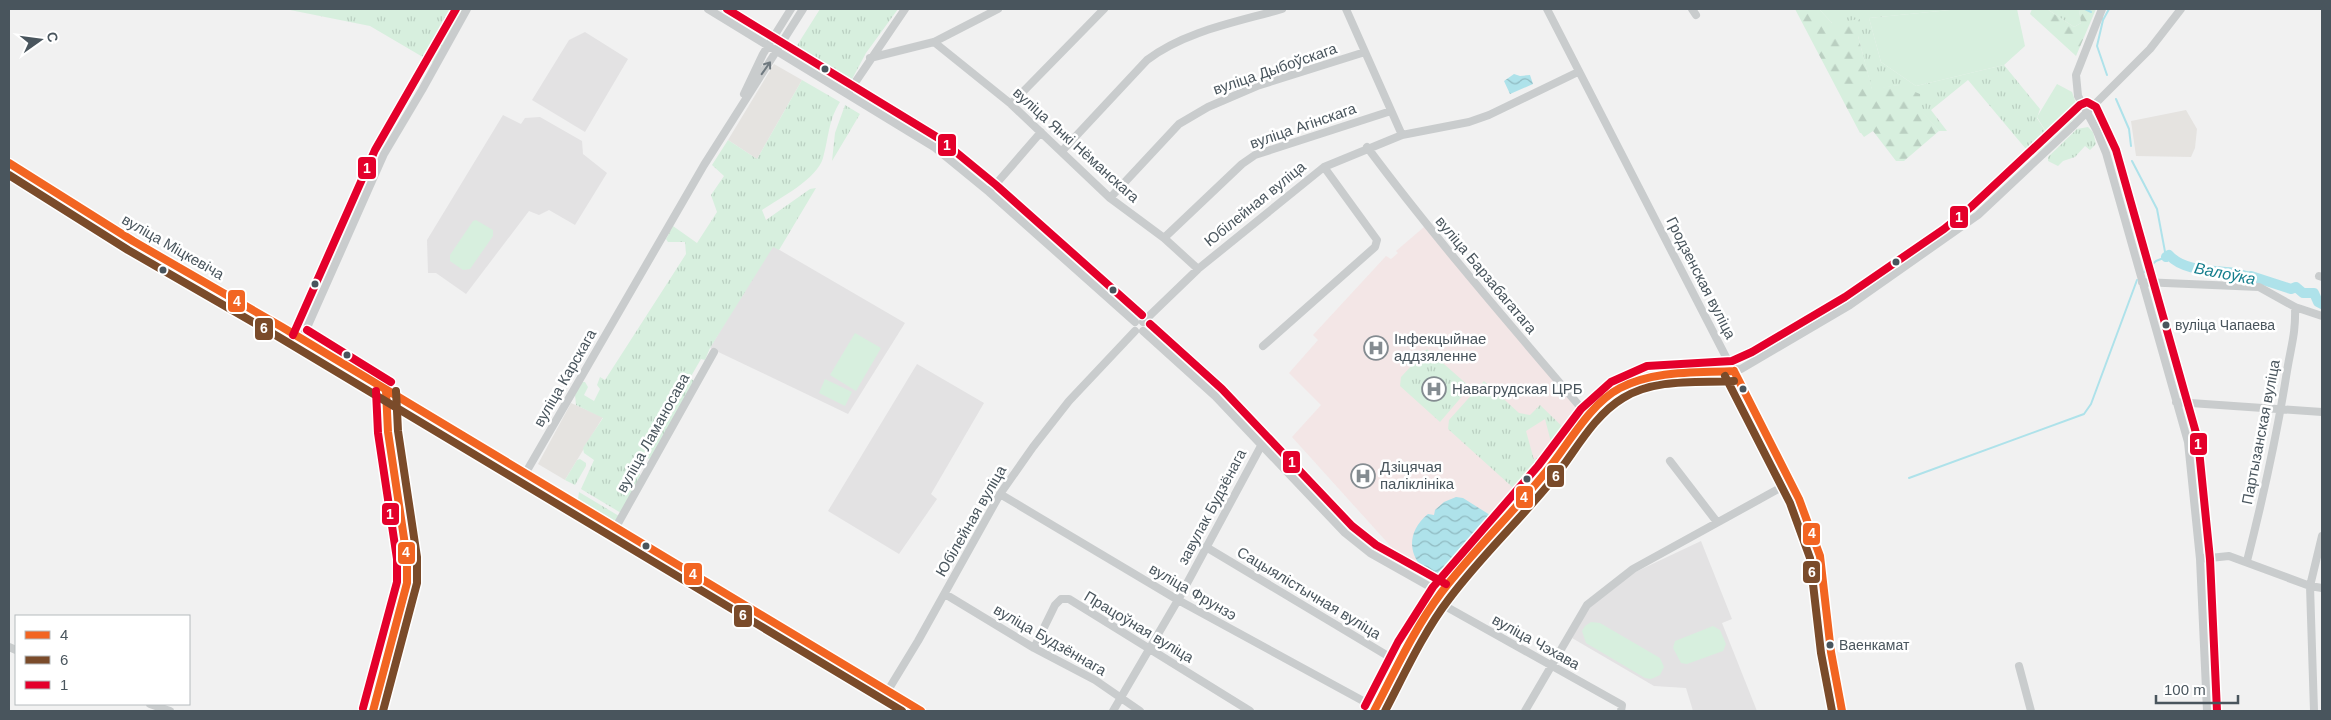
<svg xmlns="http://www.w3.org/2000/svg" width="2331" height="720" viewBox="0 0 2331 720" font-family="Arial,sans-serif">
<style>
.commercial{fill:#e5e3e0}
.education{fill:#e3e2e3}
.medical{fill:#f3e6e6}
.grass{fill:url(#grass-tufts);fill-rule:evenodd}
.forest{fill:url(#forest-firs)}
.green{fill:#d7efde}
.water{fill:url(#water-waves)}
.lines{fill:none;stroke-linecap:round;stroke-linejoin:round}
.stream{stroke:#aee2ea;stroke-width:2}
.river{stroke:#aee2ea;stroke-width:10}
.minor{stroke:#c9cccd;stroke-width:8}
.bus-1-casing{stroke:#fff;stroke-width:11}
.bus-2-casing{stroke:#fff;stroke-width:11}
.bus-3-casing{stroke:#fff;stroke-width:11}
.bus-1{stroke:#f26522;stroke-width:8}
.bus-2{stroke:#7a4b2a;stroke-width:8}
.bus-3{stroke:#e4002b;stroke-width:8}
.oneway{stroke:#6f797f}
.bus-dot{fill:#49555d;stroke:#fff;stroke-width:2}
.labels{text-anchor:middle;stroke-width:5;stroke-linejoin:round;paint-order:stroke}
.bus-label{font-size:14px;fill:#49555d;stroke:#fff;text-anchor:start}
.street-label{font-size:15px;fill:#49555d;stroke:#fff}
.poi-label{font-size:15px;fill:#49555d;stroke:#fff;text-anchor:start}
.water-label{font-size:16px;font-style:italic;fill:#157e8d;stroke:#fff}
.line-badge{stroke:#fff;stroke-width:2}
.badge-label{font-size:14px;text-anchor:middle;font-weight:bold;fill:#fff}
</style>
<defs>
<pattern id="grass-tufts" width="24" height="20" patternUnits="userSpaceOnUse" patternTransform="scale(1.25)"><rect width="24" height="20" fill="#d7efde"/><path d="M3 7l-1-3M5 7V3M7 7l1-3M15 17l-1-3M17 17v-4M19 17l1-3" fill="none" stroke="#bacfc1"/></pattern>
<pattern id="forest-firs" width="22" height="20" patternUnits="userSpaceOnUse" patternTransform="scale(1.25)"><rect width="22" height="20" fill="#d7efde"/><path d="M5 1l3.5 6h-7zM16 11l3.5 6h-7z" fill="#bacfc1"/></pattern>
<pattern id="water-waves" width="16" height="10" patternUnits="userSpaceOnUse" patternTransform="scale(1.25)"><rect width="16" height="10" fill="#aee2ea"/><path d="M0 5q4-4 8 0t8 0" fill="none" stroke="#90bac1"/></pattern>
</defs>
<rect width="100%" height="100%" fill="#f1f1f1"/>
<path class="commercial" d="M774,64L802,80L757,159L728,140Z
M2186,110L2197,129L2195,148L2191,157L2136,156L2131,121Z
M571,403L603,417L565,480L538,464Z"/>
<path class="education" d="M585,32L628,59L585,132L532,100L569,40Z
M503,115L521,124L525,118L540,117L582,141L583,154L607,173L575,225L549,210L539,215L529,211L466,294L436,273H428L427,240Z
M771,245L905,323L848,414L710,348Z
M917,364L984,403L931,494L937,499L899,554L828,511Z
M1701,541L1732,619L1722,623L1757,711H1693L1686,688L1654,686L1572,638L1591,604L1629,575Z"/>
<path class="medical" d="M1424,227L1585,416L1449,579L1441,582L1404,561L1292,437L1321,405L1289,373L1318,340L1313,335L1386,256L1391,259L1398,253L1396,251Z"/>
<path class="grass" d="M285,9H447L454,13L457,9H463L433,63L370,26Z
M820,9H898L866,53L851,81L796,47Z
M1819,9H1960L1869,18L1881,62L1916,86L2004,65L2040,109L2037,118L2051,140L2038,153L2031,155L1968,80L1931,110L1947,131H1939L1898,85L1872,90L1858,36L1832,23Z
M2047,9H2079L2081,23L2074,27Z
M802,80L840,102C828,121 829,137 823,158C817,179 780,198 762,210L766,220L810,189L816,188L779,250L773,247L710,348L705,360L701,359L690,378L694,381L651,459L646,458L639,473L641,476L621,513L581,489L594,460L584,453L583,448L603,418L576,405L575,395L582,382H585L588,387L584,395L594,401L600,389L597,385L600,377L605,380L686,254L685,242H668L666,239L673,226L697,243L717,212L711,195L724,176L712,165L728,140L757,159Z
M845,105L860,114L832,161L835,133Z
M2088,127L2093,132L2096,144L2090,150L2085,146L2075,157L2063,161L2058,166L2048,161V157L2077,129Z
M1427,349L1470,387L1440,422L1400,386L1401,377Z
M1484,381L1519,413L1530,415L1540,405L1569,433L1520,494L1448,429L1449,420ZM1545,419L1552,446L1534,460L1526,431Z
M580,459L586,463V466L575,485L565,480L577,460Z
M579,492L619,516L616,520H613L578,499Z"/>
<path class="forest" d="M1795,9H1819L1832,23L1860,19L1858,36L1872,89L1898,85L1920,94L1921,110L1939,131L1904,161H1896L1873,131L1864,137L1861,133H1860Z
M2032,9H2047L2074,27L2081,23L2079,9H2096L2076,56L2030,14Z"/>
<path class="green" d="M1960,9H2017L2025,46L2004,65L1916,86L1881,62L1869,18Z
M2057,84L2072,92L2078,109L2074,119L2051,140L2037,117Z
M476,220L493,230V236L470,269L463,270L450,261V255L473,221Z
M855,333L881,348L856,391L830,375Z
M825,379L852,392L845,406L819,393Z
M1591,622L1600,623L1660,658L1664,667L1660,675L1651,679L1645,678L1586,643L1582,631L1585,626Z
M1713,626L1720,630L1726,644L1723,651L1687,664L1681,663L1673,648L1675,641Z"/>
<path class="water" d="M1514,74L1520,76L1530,75L1533,84L1510,94L1504,81Z
M1456,497L1463,498L1490,515L1491,523L1451,569C1429,589 1390,545 1428,514L1434,515L1435,510L1444,502Z"/>
<g class="lines">
<path class="stream" d="M2085,9L2091,12
M2101,18L2103,20L2097,46L2107,75
M2103,20L2109,9
M2116,99L2129,129L2131,146
M2132,161L2157,209L2166,257L2156,261L2144,272
M1909,478L2084,414L2091,404L2137,280"/>
<path class="river" d="M2166,257L2169,255C2184,272 2215,270 2236,273C2242,274 2245,277 2251,276L2291,289L2296,287L2303,293H2314L2318,302L2322,304"/>
<path class="minor" d="M708,9L934,147L989,192L1135,322
M1346,9L1402,135
M1547,9L1799,499L1820,556L1831,652L1842,711
M1692,9L1696,15
M2102,9L2076,75L2078,96L2096,129L2106,153L2188,442L2200,559L2207,711
M934,42L1011,104L1110,198L1164,238L1198,269
M870,58L934,42L998,9
M848,93L905,9
M744,94L763,54L791,9
M1011,104L1104,9
M1367,147C1437,241 1513,328 1588,416
M1062,151L1147,60C1185,31 1237,22 1282,9
M9,163L133,241L282,327L921,711
M989,192L1041,132
M1110,198L1179,124L1208,107L1257,86L1365,52
M1164,238L1242,164L1255,155L1391,111
M2319,276L2322,277
M2142,282L2259,287L2295,307L2322,316
M1143,322L1198,269L1324,167L1402,135L1469,122L1489,115L1578,72
M1143,331L1215,396L1345,533L1370,553L1441,593
M302,339L384,154L422,90L467,9
M1263,346L1375,247L1377,240L1324,167
M2176,402L2322,412
M1670,461L1717,522
M525,474L704,165L803,9
M1000,494L1178,600L1376,708
M616,527L714,352
M1206,547L1398,662
M2200,559L2229,556L2310,586L2322,588
M2247,561C2263,498 2277,435 2287,371C2291,346 2296,333 2295,307
M945,594L1034,648L1095,680L1140,711
M1436,601L1622,705L1621,711
M9,647L16,650
M1034,648L1055,605L1061,599H1069L1250,711
M2019,666L2031,711
M887,692L918,641L1000,494L1033,447L1069,401L1135,331
M150,704L170,711
M373,711L407,583V558L388,432L386,391
M1113,711L1178,600L1261,446
M1374,711L1407,647L1441,593L1546,472L1588,416L1608,397L1618,389L1649,376L1741,369L1850,305L1978,215L2074,125L2150,49L2181,9
M1525,711L1587,605L1633,569L1791,482
M2314,711L2310,586L2322,536"/>
<g class="bus-1-casing">
<path id="bus-1" d="M9,163L133,241L282,327L921,711
M1734,371L1799,499L1820,556L1831,652L1842,711
M373,711L407,583V558L388,432L386,391
M1374,711C1395,671 1414,629 1441,593C1473,551 1512,514 1545,473C1567,447 1589,404 1620,388C1655,370 1695,373 1734,371"/>
</g>
<g class="bus-2-casing">
<path id="bus-2" d="M9,175L128,250L277,336L902,711
M1725,376L1790,503L1810,558L1821,653L1832,711
M383,711L417,583V557L398,431L396,391
M1385,711C1405,673 1423,633 1449,599C1481,556 1520,520 1554,478C1575,452 1593,416 1623,398C1655,378 1698,383 1734,381"/>
</g>
<g class="bus-3-casing">
<path id="bus-3" d="M727,9L940,139L996,185L1142,315
M1150,324L1222,389L1352,526L1376,545L1446,584
M307,330L391,382
M293,335L375,150L456,9
M1365,706L1398,642L1433,587L1538,466L1581,409L1611,382L1647,366L1732,361L1752,352L1845,297L1944,229L1971,207L2080,105L2087,102L2096,107L2116,150L2198,440L2210,559L2217,711
M363,708L397,582V559L378,433L376,391"/>
</g>
<use href="#bus-1" class="bus-1"/>
<use href="#bus-2" class="bus-2"/>
<use href="#bus-3" class="bus-3"/>
</g>
<defs><path id="oneway-shaft" d="M-6 0H5M1.5-3L5.5 0L1.5 3" fill="none" stroke-width="1.6" stroke-linecap="round" stroke-linejoin="round" transform="scale(1.25)"/></defs>
<use class="oneway" href="#oneway-shaft" transform="translate(766 68) rotate(-55)"/>
<defs>
<g id="hospital-ring" transform="scale(1.25)"><circle r="9.5" fill="#fff" stroke="#848c91" stroke-width="1.5"/><path d="M-5-5h3v3.5h4V-5h3V5h-3V1.5h-4V5h-3Z" fill="#848c91"/></g>
</defs>
<g fill-rule="evenodd">
<use href="#hospital-ring" x="1376" y="348"/>
<use href="#hospital-ring" x="1434" y="389"/>
<use href="#hospital-ring" x="1363" y="476"/>
</g>
<g class="bus-dot">
<circle cx="825" cy="69" r="4.5"/>
<circle cx="1896" cy="262" r="4.5"/>
<circle cx="163" cy="270" r="4.5"/>
<circle cx="315" cy="284" r="4.5"/>
<circle cx="1113" cy="290" r="4.5"/>
<circle cx="2166" cy="325" r="4.5"/>
<circle cx="347" cy="355" r="4.5"/>
<circle cx="1743" cy="389" r="4.5"/>
<circle cx="1527" cy="479" r="4.5"/>
<circle cx="646" cy="546" r="4.5"/>
<circle cx="1830" cy="645" r="4.5"/>
</g>
<g class="labels">
<g class="bus-label">
<text x="2175" y="330">вуліца Чапаева</text>
<text x="1839" y="650">Ваенкамат</text>
</g>
<g class="street-label">
<text transform="translate(1275 69) rotate(-19)" y="5">вуліца Дыбоўскага</text>
<text transform="translate(1303 126) rotate(-19)" y="5">вуліца Агінскага</text>
<text transform="translate(1076 145) rotate(42)" y="5">вуліца Янкі Нёманскага</text>
<text transform="translate(1255 204) rotate(-39)" y="5">Юбілейная вуліца</text>
<text transform="translate(173 247) rotate(30)" y="5">вуліца Міцкевіча</text>
<text transform="translate(1486 275) rotate(50)" y="5">вуліца Барзабагатага</text>
<text transform="translate(1701 278) rotate(63)" y="5">Гродзенская вуліца</text>
<text transform="translate(565 378) rotate(-60)" y="5">вуліца Карскага</text>
<text transform="translate(2261 432) rotate(-79)" y="5">Партызанская вуліца</text>
<text transform="translate(653 433) rotate(-61)" y="5">вуліца Ламаносава</text>
<text transform="translate(1212 507) rotate(-62)" y="5">завулак Будзёнага</text>
<text transform="translate(971 521) rotate(-60)" y="5">Юбілейная вуліца</text>
<text transform="translate(1193 592) rotate(30)" y="5">вуліца Фрунзэ</text>
<text transform="translate(1309 593) rotate(31)" y="5">Сацыялістычная вуліца</text>
<text transform="translate(1139 627) rotate(31)" y="5">Працоўная вуліца</text>
<text transform="translate(1050 640) rotate(30)" y="5">вуліца Будзённага</text>
<text transform="translate(1536 642) rotate(29)" y="5">вуліца Чэхава</text>
</g>
<g class="poi-label">
<text x="1394" y="344">Інфекцыйнае<tspan x="1394" dy="17">аддзяленне</tspan></text>
<text x="1452" y="394">Навагрудская ЦРБ</text>
<text x="1380" y="472">Дзіцячая<tspan x="1380" dy="17">паліклініка</tspan></text>
</g>
<g class="water-label">
<text transform="translate(2225 273) rotate(11)" y="6">Валоўка</text>
</g>
</g>
<g class="line-badge">
<rect x="937" y="133" width="20" height="24" rx="5" fill="#e4002b"/>
<rect x="357" y="156" width="20" height="24" rx="5" fill="#e4002b"/>
<rect x="1949" y="205" width="20" height="24" rx="5" fill="#e4002b"/>
<rect x="227" y="289" width="19" height="24" rx="5" fill="#f26522"/>
<rect x="254" y="317" width="20" height="24" rx="5" fill="#7a4b2a"/>
<rect x="2189" y="432" width="19" height="24" rx="5" fill="#e4002b"/>
<rect x="1282" y="450" width="19" height="24" rx="5" fill="#e4002b"/>
<rect x="1546" y="464" width="19" height="24" rx="5" fill="#7a4b2a"/>
<rect x="1515" y="485" width="19" height="24" rx="5" fill="#f26522"/>
<rect x="381" y="502" width="19" height="24" rx="5" fill="#e4002b"/>
<rect x="1802" y="522" width="19" height="24" rx="5" fill="#f26522"/>
<rect x="397" y="541" width="19" height="24" rx="5" fill="#f26522"/>
<rect x="1802" y="560" width="19" height="24" rx="5" fill="#7a4b2a"/>
<rect x="683" y="562" width="20" height="24" rx="5" fill="#f26522"/>
<rect x="733" y="604" width="20" height="24" rx="5" fill="#7a4b2a"/>
</g>
<g class="badge-label">
<text x="947" y="150">1</text>
<text x="367" y="173">1</text>
<text x="1959" y="222">1</text>
<text x="237" y="306">4</text>
<text x="264" y="333">6</text>
<text x="2198" y="449">1</text>
<text x="1292" y="467">1</text>
<text x="1556" y="481">6</text>
<text x="1524" y="502">4</text>
<text x="390" y="519">1</text>
<text x="1812" y="538">4</text>
<text x="406" y="557">4</text>
<text x="1812" y="577">6</text>
<text x="693" y="579">4</text>
<text x="743" y="620">6</text>
</g>
<rect width="2331" height="720" fill="none" stroke="#49555d" stroke-width="20"/>
<rect x="15" y="615" width="175" height="90" fill="#ffffff" stroke="#b6bbbe"/>
<rect x="25" y="631" width="25" height="8" fill="#f26522" stroke="#b6bbbe"/>
<text x="60" y="640" font-size="15" fill="#49555d">4</text>
<rect x="25" y="656" width="25" height="8" fill="#7a4b2a" stroke="#b6bbbe"/>
<text x="60" y="665" font-size="15" fill="#49555d">6</text>
<rect x="25" y="681" width="25" height="8" fill="#e4002b" stroke="#b6bbbe"/>
<text x="60" y="690" font-size="15" fill="#49555d">1</text>
<g transform="translate(40 40) rotate(76)" stroke="#ffffff" stroke-width="4" paint-order="stroke">
<path d="M0-4L9 19L0 12L-9 19Z" fill="#49555d"/>
<text y="-8" font-size="14" font-weight="bold" text-anchor="middle" fill="#49555d">С</text>
</g>
<path d="M2156 695v8h82v-8" fill="none" stroke="#49555d" stroke-width="2.5"/>
<text x="2164" y="695" font-size="15" fill="#49555d" stroke="#ffffff" stroke-width="4" paint-order="stroke">100 m</text>
</svg>
